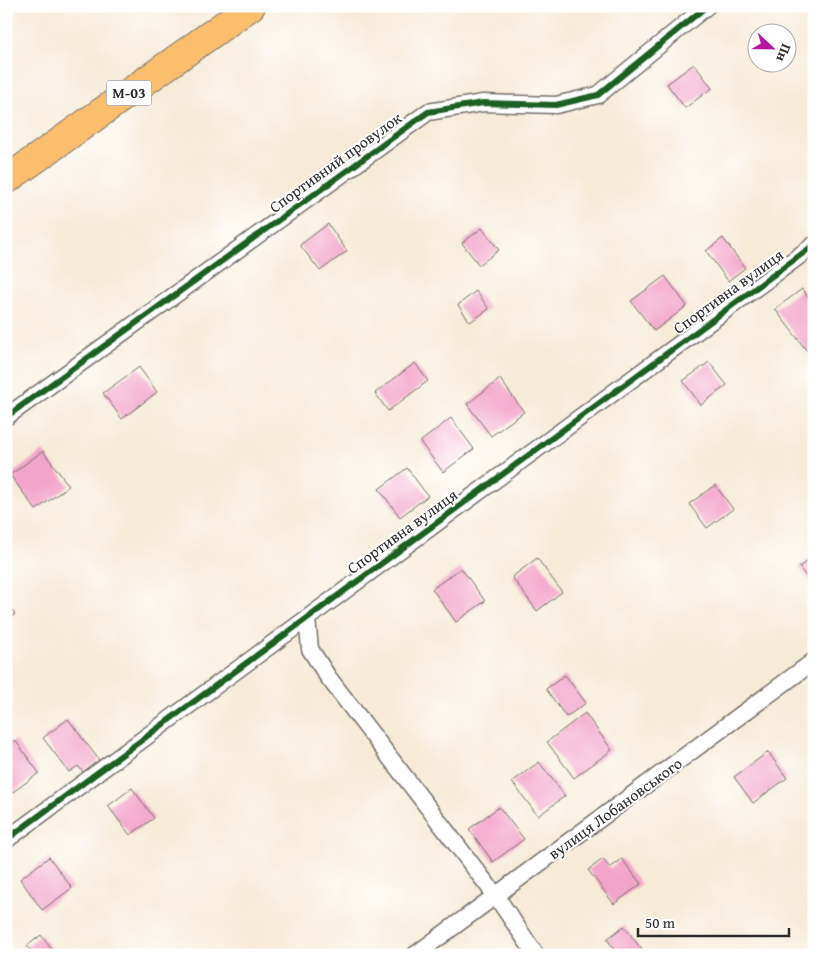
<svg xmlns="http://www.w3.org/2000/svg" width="820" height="961" viewBox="0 0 820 961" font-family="'Gentium Book Plus',serif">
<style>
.building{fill:#f3a5c9}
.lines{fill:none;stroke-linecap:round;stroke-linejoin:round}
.minor-casing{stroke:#726e68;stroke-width:19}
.trunk-casing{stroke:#726e68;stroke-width:30}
.minor{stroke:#fff;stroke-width:16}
.trunk{stroke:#fabe6d;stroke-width:28}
.cycleway-casing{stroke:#fff;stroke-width:9}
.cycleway{stroke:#1b5e20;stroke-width:6}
.labels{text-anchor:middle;stroke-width:4;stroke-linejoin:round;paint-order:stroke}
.shield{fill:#fff;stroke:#6b6b6b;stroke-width:1}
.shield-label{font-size:15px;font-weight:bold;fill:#2b2b2b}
.street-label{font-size:16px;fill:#2b2b2b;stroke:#fff}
</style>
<rect width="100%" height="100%" fill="#fff"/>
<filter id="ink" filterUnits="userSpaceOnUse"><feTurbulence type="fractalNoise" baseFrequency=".02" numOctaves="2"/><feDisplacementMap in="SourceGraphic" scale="10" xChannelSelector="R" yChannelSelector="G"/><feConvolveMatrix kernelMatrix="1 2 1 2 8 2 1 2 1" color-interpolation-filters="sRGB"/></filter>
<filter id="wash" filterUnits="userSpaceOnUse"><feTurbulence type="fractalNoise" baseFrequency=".0096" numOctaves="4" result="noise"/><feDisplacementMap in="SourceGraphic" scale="20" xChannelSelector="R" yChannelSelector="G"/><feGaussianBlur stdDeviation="1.12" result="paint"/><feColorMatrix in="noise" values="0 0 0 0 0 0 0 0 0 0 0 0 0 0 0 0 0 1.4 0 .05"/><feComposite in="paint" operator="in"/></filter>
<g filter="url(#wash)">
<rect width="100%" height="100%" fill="#f7ebd8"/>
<g id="blocks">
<path class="building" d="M694,64L712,88L685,108L667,84Z
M328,224L347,251L320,271L300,245Z
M482,228L499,250L479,265L462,243Z
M723,238L745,268L728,281L706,251Z
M665,276L687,306L654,331L631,301Z
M802,289L814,305V346L807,351L775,309Z
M476,291L489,309L470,322L458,305Z
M709,362L727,385L701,405L683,381Z
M415,363L428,381L388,411L375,393Z
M139,367L157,392L122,419L103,393Z
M500,379L524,412L491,436L467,404Z
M451,418L474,449L443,472L420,442Z
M43,451L69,486L36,510L10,475Z
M407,468L428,496L400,517L379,489Z
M715,485L733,509L707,528L689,504Z
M814,556V587L799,567Z
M537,558L562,592L537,611L512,577Z
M461,568L485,601L456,622L432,589Z
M6,602L15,614L6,620Z
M565,675L586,703L566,717L546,689Z
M585,713L612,750L574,778L547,742Z
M68,719L99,760L83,772L78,766L69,772L43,738Z
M15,740L39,773L6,797V747Z
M768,752L787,778L753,803L734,777Z
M539,762L565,796L538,816L512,782Z
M132,788L154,818L130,835L108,806Z
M499,807L524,839L493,862L469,829Z
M49,857L72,888L42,910L20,879Z
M603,859L610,868L622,859L641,884L614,904L588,870Z
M624,926L642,950L636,955H618L607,939Z
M41,935L56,955H34L27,946Z"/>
</g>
</g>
<g filter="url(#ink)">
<use href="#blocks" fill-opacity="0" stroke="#726e68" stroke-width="1"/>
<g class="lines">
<g class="minor-casing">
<path id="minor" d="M6,417L428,112L483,103L556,105L598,95L707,6
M307,619L310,649L328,677L496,896L536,955
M6,840L814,245
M415,955L814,661"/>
</g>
<g class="trunk-casing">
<path id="trunk" d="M6,180L251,6"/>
</g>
<use href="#minor" class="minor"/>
<use href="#trunk" class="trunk"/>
<g class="cycleway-casing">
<path id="cycleway" d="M6,417L428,112L483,103L556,105L598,95L707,6
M6,840L814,245"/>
</g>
<use href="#cycleway" class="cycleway"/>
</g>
</g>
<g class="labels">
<rect class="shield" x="106.5" y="80.5" width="45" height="25" rx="4"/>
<g class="shield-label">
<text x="129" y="98">М-03</text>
</g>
<g class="street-label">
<text transform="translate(335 162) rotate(-36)" y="6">Спортивний провулок</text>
<text transform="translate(728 291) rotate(-36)" y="6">Спортивна вулиця</text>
<text transform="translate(402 531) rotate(-36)" y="6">Спортивна вулиця</text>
<text transform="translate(615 808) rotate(-36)" y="6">вулиця Лобановського</text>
</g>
</g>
<rect width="820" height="961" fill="none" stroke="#fff" stroke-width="25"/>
<g transform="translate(772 48) rotate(112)"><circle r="24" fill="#ffffff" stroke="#aaaaaa"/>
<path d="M0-4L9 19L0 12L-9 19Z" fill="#b5179e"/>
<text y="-8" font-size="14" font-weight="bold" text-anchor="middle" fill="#2b2b2b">Пн</text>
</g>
<path d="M638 928v8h151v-8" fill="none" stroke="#2b2b2b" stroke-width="2.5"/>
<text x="645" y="928" font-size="15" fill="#2b2b2b" stroke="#ffffff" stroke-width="4" paint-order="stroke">50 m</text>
</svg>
